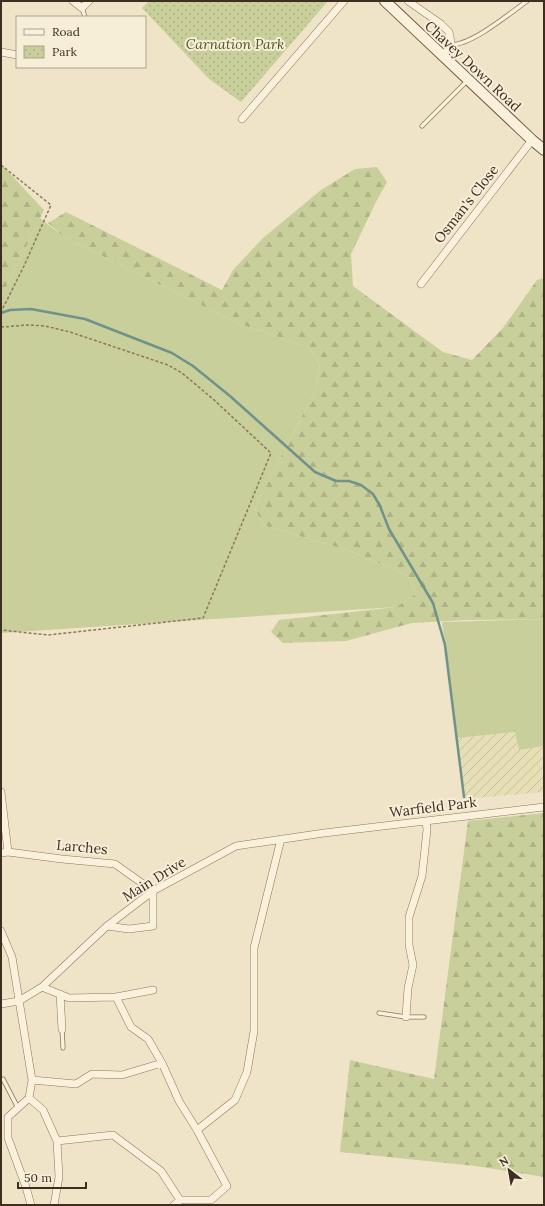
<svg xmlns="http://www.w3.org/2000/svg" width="545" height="1206" viewBox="0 0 545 1206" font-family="Lora,serif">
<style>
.farmland{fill:url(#farmland-furrows)}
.green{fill:#c9cf9b}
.forest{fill:url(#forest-firs)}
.park{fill:url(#park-dots)}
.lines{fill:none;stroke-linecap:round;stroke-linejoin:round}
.stream{stroke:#6f938a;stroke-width:2.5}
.service-casing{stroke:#8d765c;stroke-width:5}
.minor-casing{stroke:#8d765c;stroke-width:8}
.secondary-casing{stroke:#6f573f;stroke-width:12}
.path{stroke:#8d765c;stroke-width:1.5;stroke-dasharray:3 2;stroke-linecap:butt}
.service{stroke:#faf1dc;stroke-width:3.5}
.minor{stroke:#faf1dc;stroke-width:7}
.secondary{stroke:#faf1dc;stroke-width:10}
.labels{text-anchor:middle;stroke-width:4;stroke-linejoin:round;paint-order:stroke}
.park-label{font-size:14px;font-style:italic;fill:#4d5a26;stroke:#f7eed8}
.street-label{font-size:14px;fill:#3d2e20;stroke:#f7eed8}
</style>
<defs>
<pattern id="farmland-furrows" width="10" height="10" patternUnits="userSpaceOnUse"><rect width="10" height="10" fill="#e6deb5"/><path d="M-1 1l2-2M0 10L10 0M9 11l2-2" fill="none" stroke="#c6bf9b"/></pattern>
<pattern id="forest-firs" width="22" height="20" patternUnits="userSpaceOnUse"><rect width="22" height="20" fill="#c9cf9b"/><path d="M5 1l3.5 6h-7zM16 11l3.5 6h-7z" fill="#aeb285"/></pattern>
<pattern id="park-dots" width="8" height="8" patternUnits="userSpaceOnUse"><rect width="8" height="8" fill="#c9cf9b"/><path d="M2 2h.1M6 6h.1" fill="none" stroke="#aeb285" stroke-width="1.8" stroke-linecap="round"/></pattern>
</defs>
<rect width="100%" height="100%" fill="#f0e4c8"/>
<path class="farmland" d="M515,732L519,750L544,746V792L465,799L457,738Z"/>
<path class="green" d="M40,218L64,237L237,323L310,348L320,365L315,391L255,508L263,525L356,553L408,576L416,594L396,607L1,633V298Z
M544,619V746L519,750L515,732L457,738L442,622Z"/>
<path class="forest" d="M1,164L44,210L1,298Z
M377,167L387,182L376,202L351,254L353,286L443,352L472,360L503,328L537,280L544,278V619L466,620L412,623L346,641L283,643L271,632L279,620L396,607L416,594L408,576L356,553L263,525L255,508L315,391L320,365L310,348L237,323L64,237L48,223L66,212L222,290L233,270L263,238L321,190L355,169Z
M544,813V1177L475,1166L340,1152L350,1060L434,1079L468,821Z"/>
<path class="park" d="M149,1H328L241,102L209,79L142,8Z"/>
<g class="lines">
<path class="stream" d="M1,313L10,310L31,309L85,319L172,353L193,366L230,396L315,472L336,481H349L361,485L373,494L380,506L389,529L433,603L445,645L464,797"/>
<g class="service-casing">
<path id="service" d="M82,8L85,17
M450,45C472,45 509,14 527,1
M422,126L467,81
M379,1013L406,1017H424
M62,1029L63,1048
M3,1079L18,1108"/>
</g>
<g class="minor-casing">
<path id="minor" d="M73,1L82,8L89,1
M408,1L441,24L449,32L451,42L444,57
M1,52L17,55
M242,119L344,1
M421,284L532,140
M1,792L8,852
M1,853L8,852L62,859L115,864L153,891V926L129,929L107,926
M1,931L12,957L32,1080L29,1098L43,1110L57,1141L59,1177L54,1205
M42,987L69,998L116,997L153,990
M60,994L62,1029
M116,997L131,1027L148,1039L162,1063L179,1101L197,1130L227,1186L211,1200H180L174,1205
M1,1004L19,1001L42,987L107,926L153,891L236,846L324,833L544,807
M406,1017L408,988L413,965L409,945V917L422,876L427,830L426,821
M32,1080L76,1084L92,1074L122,1075L162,1063
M29,1098L8,1117V1138L26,1187L31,1205
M197,1130L235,1100L247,1072L254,1031V948L281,839
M57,1141L113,1135L161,1171L180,1200"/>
</g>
<g class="secondary-casing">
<path id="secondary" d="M385,1L532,140L544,150"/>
</g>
<path class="path" d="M1,165L51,205L24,266L1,312
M1,327L29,325L45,326L70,332L168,365L182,373L213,399L271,453L203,618L48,635L1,630"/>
<use href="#service" class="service"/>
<use href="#minor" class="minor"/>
<use href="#secondary" class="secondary"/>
</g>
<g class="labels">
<g class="park-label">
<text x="235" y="49">Carnation Park</text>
</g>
<g class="street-label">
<text transform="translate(473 66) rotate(43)" y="5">Chavey Down Road</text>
<text transform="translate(466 204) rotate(-52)" y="5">Osman's Close</text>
<text transform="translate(433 807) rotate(-7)" y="5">Warfield Park</text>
<text transform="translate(82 847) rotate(5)" y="5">Larches</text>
<text transform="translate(154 879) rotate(-32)" y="5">Main Drive</text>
</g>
</g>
<rect width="545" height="1206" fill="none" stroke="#3d2e20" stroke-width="4"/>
<rect x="16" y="16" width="130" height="52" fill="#f7eed8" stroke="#ada18e"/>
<rect x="24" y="29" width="20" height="6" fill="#faf1dc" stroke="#ada18e"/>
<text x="52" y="36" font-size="12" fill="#3d2e20">Road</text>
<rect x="24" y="46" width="20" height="12" fill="url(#park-dots)" stroke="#ada18e"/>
<text x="52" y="56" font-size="12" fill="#3d2e20">Park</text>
<g transform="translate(509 1170) rotate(329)" stroke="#f7eed8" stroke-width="3" paint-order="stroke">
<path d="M0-3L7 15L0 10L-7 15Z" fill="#3d2e20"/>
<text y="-6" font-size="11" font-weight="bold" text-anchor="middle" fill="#3d2e20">N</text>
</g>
<path d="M18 1182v6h68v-6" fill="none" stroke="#3d2e20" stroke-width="2"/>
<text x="24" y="1182" font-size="12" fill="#3d2e20" stroke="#f7eed8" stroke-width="3" paint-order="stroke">50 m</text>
</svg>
